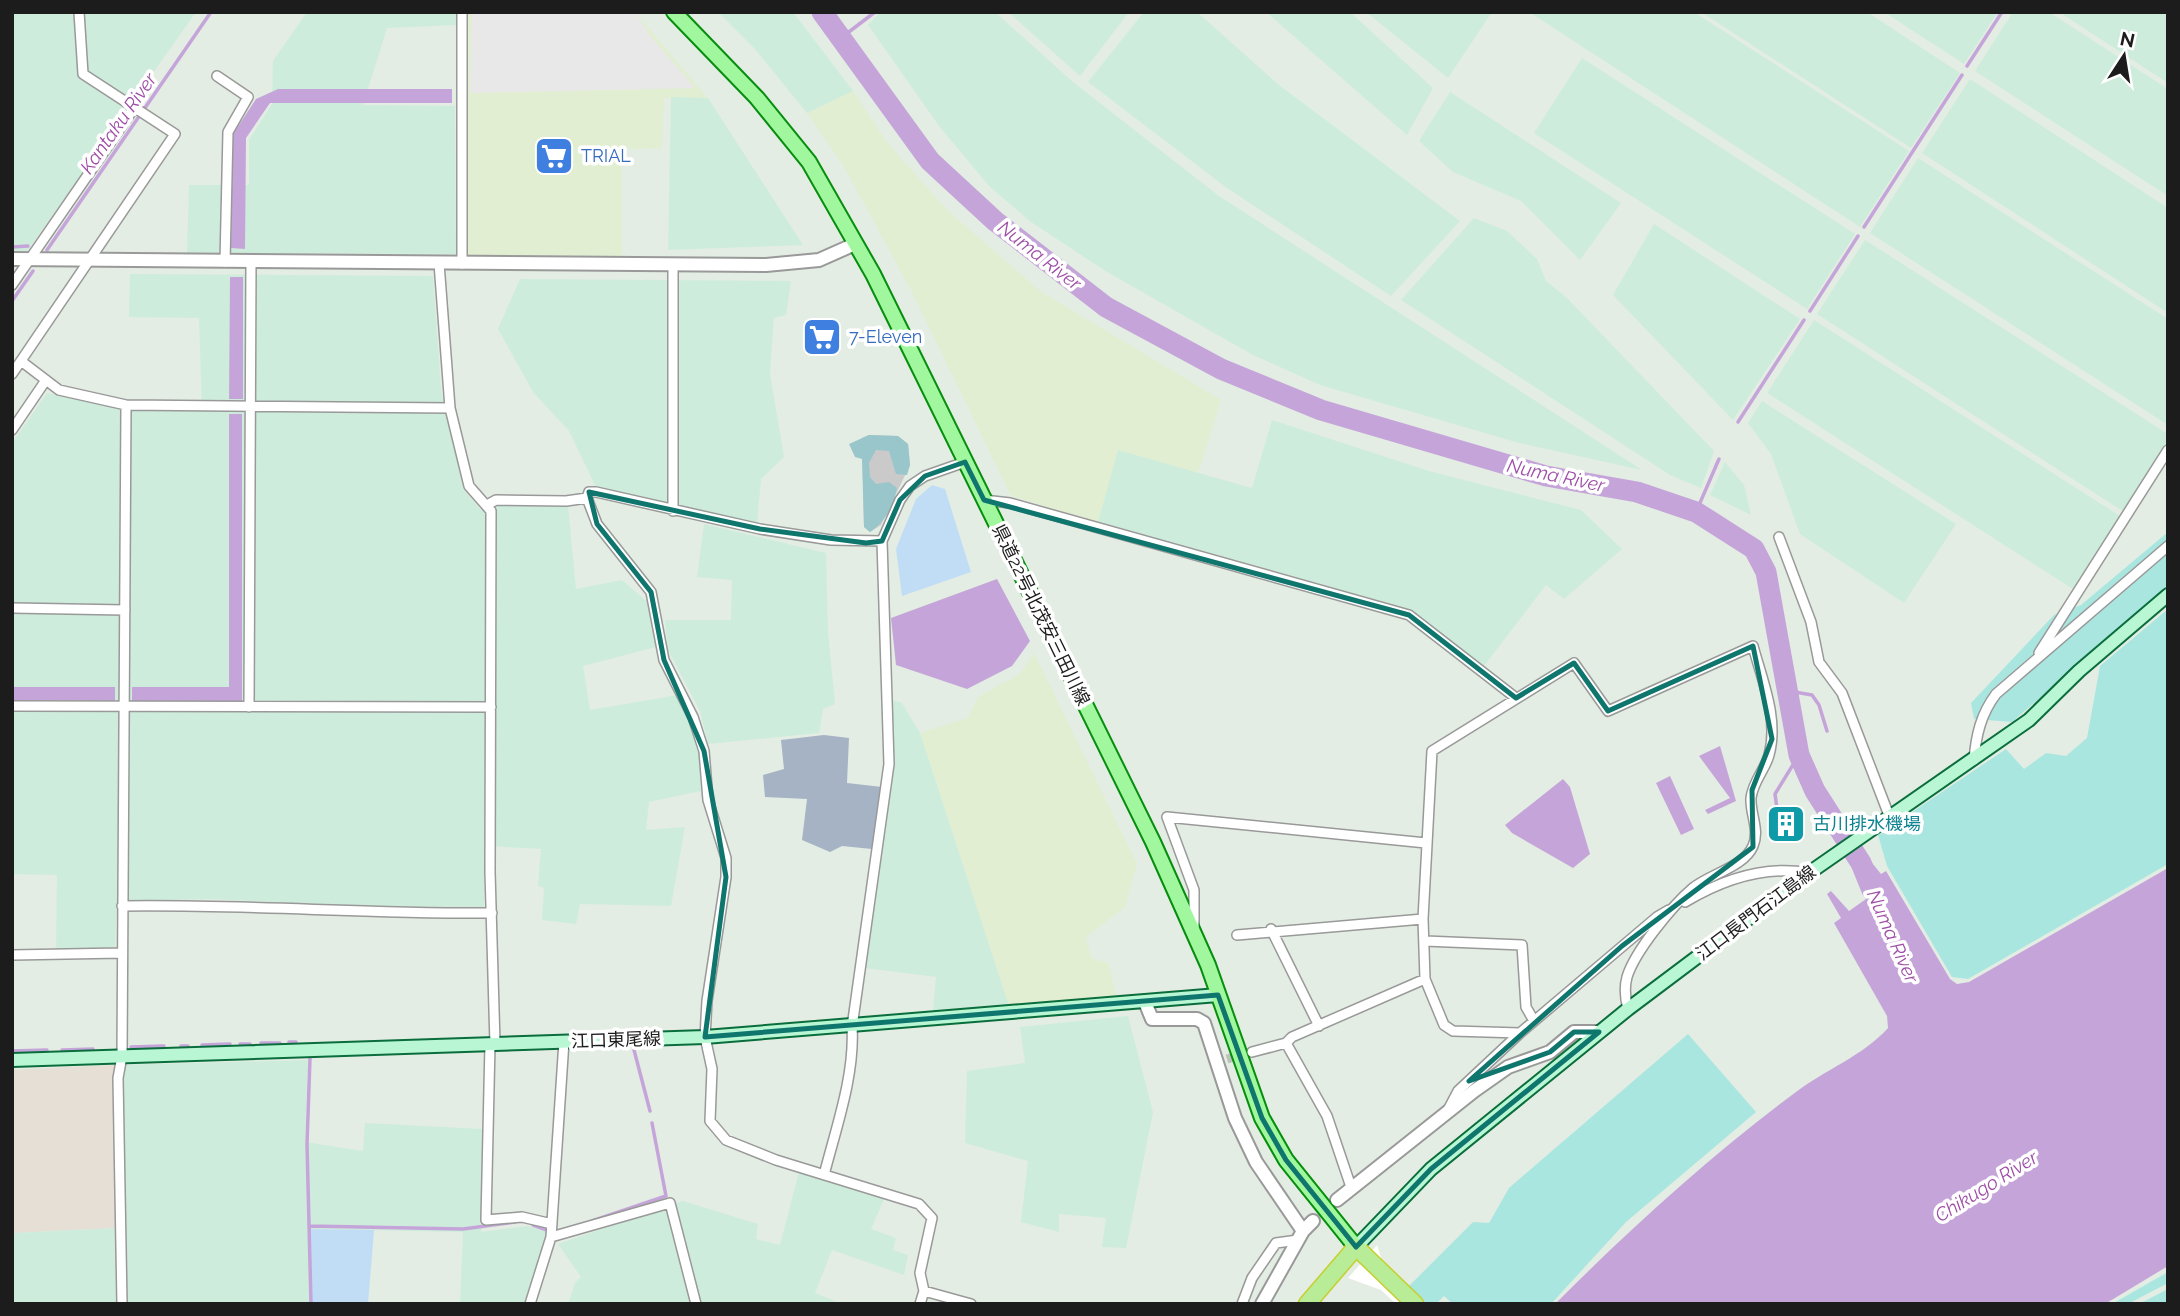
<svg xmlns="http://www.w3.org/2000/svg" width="2180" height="1316" viewBox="0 0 2180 1316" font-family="Raleway,'Noto Sans JP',sans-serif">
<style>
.commercial{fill:#e2eed2}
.industrial{fill:#e6dfd5}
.religious{fill:#cacaca}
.farmland{fill:#ceecdc}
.grass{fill:#aae6e0}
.forest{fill:#99c6cb}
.cemetery{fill:#a5b3c5}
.park{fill:#c1ddf6}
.parking{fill:#e8e8e8}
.water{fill:#c5a5d9}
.pier{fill:#fff}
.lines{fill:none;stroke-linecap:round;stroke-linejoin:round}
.stream{stroke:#c5a5d9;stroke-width:3.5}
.river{stroke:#c5a5d9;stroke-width:21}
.minor-tunnel{stroke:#bbc3bb;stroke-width:9;stroke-dasharray:9 4.5;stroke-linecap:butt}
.minor-casing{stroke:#999;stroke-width:12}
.tertiary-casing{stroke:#999;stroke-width:16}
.secondary-casing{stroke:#0a6d3c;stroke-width:16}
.primary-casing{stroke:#078e0f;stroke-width:18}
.trunk-casing{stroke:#c7cf2c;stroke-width:19}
.minor{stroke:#fff;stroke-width:9}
.tertiary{stroke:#fff;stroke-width:12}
.secondary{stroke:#b8f6d4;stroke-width:12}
.primary{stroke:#a1f79e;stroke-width:14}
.trunk{stroke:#b8ec96;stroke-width:16}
.marked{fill:none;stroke:#0f766e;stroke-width:5;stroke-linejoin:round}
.labels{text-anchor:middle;stroke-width:7;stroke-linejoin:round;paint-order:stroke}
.shop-label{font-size:18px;fill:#366cbe;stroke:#fff;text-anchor:start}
.street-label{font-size:18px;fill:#1c1c1c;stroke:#fff}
.culture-label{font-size:18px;fill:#0d838f;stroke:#fff;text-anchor:start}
.water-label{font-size:19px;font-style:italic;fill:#9e4ea7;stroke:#fff}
</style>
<rect width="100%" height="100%" fill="#e3ede3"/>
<path class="commercial" d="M467,12H635L708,98H664L662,148L621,149L622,256L468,255Z
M853,91L886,141L946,209L1040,291L1221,400L1198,473L1118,450L1098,522L1011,496L911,290L843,165L807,113Z
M1034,653L1137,864L1125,907L1086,937L1091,958L1108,963L1117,997L1009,1006L920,733L968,718L978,697L1020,674Z"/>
<path class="industrial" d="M114,1065L116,1228L12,1233V1070Z"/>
<path class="religious" d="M869,435L898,436L908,444L910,465L881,525L870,532L864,527L862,438Z"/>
<path class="farmland" d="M12,12H196L27,251H12Z
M307,12H456V25L387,28L363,105L455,106L456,254L187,253L189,185H249V140L272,104L273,61Z
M718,12H793L853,91L807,113L754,48Z
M880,12H995L1073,82L1219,196L1642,470L1519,443L1320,385L1253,355L1107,272L1031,222L989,186L939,126L868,25Z
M1008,12H1129L1080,76Z
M1144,12H1197L1279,85L1460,221L1391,296L1227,188L1088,82Z
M1266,12H1350L1433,88L1407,135Z
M1366,12H1492L1448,78Z
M1529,12H1694L1909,151L1860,227Z
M1701,12H1867L1960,73L1911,148Z
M1884,12H1998L1964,64Z
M2013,12H2049L2168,89V196L1975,71Z
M2059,12H2168V83Z
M1582,58L1855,234L1807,309L1534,133Z
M1970,79L2168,208V313L1922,153Z
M1450,92L1621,203L1580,260L1521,201L1453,172L1419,141Z
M671,97L708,98L803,245L668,250Z
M1918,158L2168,319V425L1870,233Z
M1474,218L1507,231L1537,259L1546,281L1566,297L1714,451L1701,488L1670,475L1401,300Z
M1654,224L1800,319L1733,420L1613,295Z
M1865,240L2168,434V444L2124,512L1817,314Z
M130,274L433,276L441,390L463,489L480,509L495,511L498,504L568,506L576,589L622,580L652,606L656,647L583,666L590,710L678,695L699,748L701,791L649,802L646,830L685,827L671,906L580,904L576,924L542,920L544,888L538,886L541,849L484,846V907L391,908L210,899L117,901L115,947L56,950L57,875L12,874V443L47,393L118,408L202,411L199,318L129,317Z
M520,279L791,281L786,315L774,318L770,374L784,457L761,479L757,524L596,487L569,431L533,392L498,329Z
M1814,320L2120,516L2073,589L1767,393Z
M1762,401L1956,524L1904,603L1800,534L1771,454L1748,423Z
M1272,420L1429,471L1581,510L1622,549L1564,599L1546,585L1484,666L1410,609L1098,522L1118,450L1252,488Z
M1725,462L1744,485L1751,515L1710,495Z
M704,524L826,553L828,632L835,704L823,709L819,733L708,744L700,711L668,650L665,620H731L732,580L697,577Z
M892,700L902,703L920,733L1009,1006L933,1012L936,977L865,968L894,760Z
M1128,1016L1153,1112L1126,1248L1102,1247L1106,1218L1059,1214V1232L1021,1222L1028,1161L965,1143L967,1071L1025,1063L1020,1027Z
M308,1060L305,1142L363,1151L365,1123L483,1129L481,1232L528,1226L548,1232L525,1304H460L463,1232L311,1229L312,1304H12V1233L116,1228L114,1065Z
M799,1172L884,1199L871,1229L896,1238L893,1250L908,1255L904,1275L832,1250L815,1293L842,1304H568L575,1283L581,1277L558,1244L683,1201L758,1224L756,1239L780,1245Z"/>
<path class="grass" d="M2168,532V587L2012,722L1974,719L1971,703L2054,615L2081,605Z
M2168,609V864L1968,979L1952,977L1887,866L1878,835L2006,749L2024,769L2046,753L2066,756L2087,738L2100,666Z
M1688,1034L1756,1112L1626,1222L1551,1304H1453L1444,1296L1436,1304H1391L1473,1222L1489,1223L1509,1188Z
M2168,1272V1283L2128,1304H2112Z
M2168,1289V1304H2139Z"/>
<path class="forest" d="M869,435L898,436L908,444L910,465L907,475L896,474L889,451L876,450L869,463L870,477L876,484L889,482L897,488C894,506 885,522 870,532L864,527L862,459L855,457L849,444Z"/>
<path class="cemetery" d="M824,735L849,738L847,783L882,787L872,849L842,846L830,852L802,840L807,799L765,797L763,775L784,769L781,740Z"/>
<path class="park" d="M932,485L945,489L971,572L902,596L896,549L916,499Z
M310,1229L374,1230L368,1304H312Z"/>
<path class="parking" d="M472,12H635L651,37L695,88L470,93Z"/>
<path class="water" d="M278,89H452V103H270L246,138L245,249L231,248L233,134L256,99Z
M230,277H243V399H229Z
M229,414H242V701H132V687H229Z
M997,579L1030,641L1012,666L967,689L896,665L891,618Z
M12,687H115V701L12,700Z
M1720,746L1736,801L1708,814L1705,810L1730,798L1699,756Z
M1670,776L1694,829L1681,835L1656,783Z
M1563,779L1570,787L1590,854L1573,868L1512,833L1505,825Z
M1868,858L1881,874L1886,871L1950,979L1957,984L1969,982L2168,868V1266L2105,1304H1555C1630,1229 1711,1155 1796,1092C1825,1070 1864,1055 1888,1028L1887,1016L1834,923L1841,918L1827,894L1831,891L1849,911L1866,899L1860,887L1862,885L1854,867Z"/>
<path class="pier" d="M1377,1245L1384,1267L1425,1304H1396L1381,1290L1348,1278Z"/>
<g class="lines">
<path class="stream" d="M841,38L875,12
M1967,66L2002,12
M1864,227L1962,75
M12,247L28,246
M47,250L211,12
M12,301L33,271
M1810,311L1858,236
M1738,422L1804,320
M1696,512L1719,459
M1789,691L1812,695L1819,705L1827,731
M1777,809L1775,794L1799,755
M289,1042H296
M261,1043H280
M240,1044H250
M202,1045L230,1044
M181,1046H188
M131,1047L164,1046
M62,1050L93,1049
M634,1050L650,1111
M12,1051L47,1050
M310,1058L307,1144L311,1304
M592,1221L666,1196L652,1123
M533,1225L547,1230
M310,1226L463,1229L515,1222"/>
<path class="river" d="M822,12L930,161L995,221L1106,307L1221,369L1321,410L1546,476L1637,492L1696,512L1754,549L1766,572L1799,755L1815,791L1861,863L1872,890"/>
<path class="minor-tunnel" d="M1227,1059L1252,1052"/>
<g class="minor-casing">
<path id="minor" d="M217,76L248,97L228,132L225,262
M439,263L450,408L469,486L491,511L490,872L495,1044
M462,264V12
M12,285L134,108
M21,361L59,390L126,405L450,408
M12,374L175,134L83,74L79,12
M12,430L46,380
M984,500L1010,503L1409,615L1516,698
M487,505L496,500L566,501L587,498
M673,511V264
M1779,537L1811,622L1819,662L1842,693L1890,818
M882,541L831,540L760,529L596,492H589L587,498L597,524L651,592L664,660L693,717L704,751L708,800L726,858V877L707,1001L705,1037L712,1069L710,1121L726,1140L776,1160L919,1204L932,1218L920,1273L924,1291L920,1304
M12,608L125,610
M2039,653L2168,450
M12,706L491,707
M249,707L251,262
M1974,760C1976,735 1981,714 1996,694L2168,546
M1685,902C1722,880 1766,865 1809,873
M122,906C245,904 368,914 492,913
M1194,929V890L1167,817L1426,843
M1271,929L1319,1026
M1237,935L1423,919
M1425,941L1522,945L1526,1007L1534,1021
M12,955L121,953
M1425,979L1444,1025L1453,1031L1520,1033
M1286,1043L1327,1116L1351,1187
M490,1044L486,1220L522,1217L552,1224
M1252,1052L1286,1043L1292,1037L1425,979L1423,919L1432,751L1574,663L1608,711L1753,646C1762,680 1779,719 1769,755C1765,770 1753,781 1751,798C1750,814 1760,830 1753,846C1744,867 1710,874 1693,888C1672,906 1635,951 1627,977C1624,988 1625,998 1628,1009
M1449,1108L1458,1091L1520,1033L1657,917L1669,910
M824,1175C836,1128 855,1075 852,1027L889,764L882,541L900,500L910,486L925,476L965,462
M551,1237L670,1203L696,1304
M924,1291L971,1304
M122,1304L118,1078L122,1056L126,405
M530,1304L551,1237L564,1041
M1242,1304L1252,1278L1276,1243L1298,1240"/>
</g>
<g class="tertiary-casing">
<path id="tertiary" d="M12,259L766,265L819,260L855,244
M1145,1002L1152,1019H1197L1204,1023L1235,1118L1256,1162L1303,1231
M1337,1200L1474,1091L1508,1067L1550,1052L1574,1032H1599
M1262,1304L1303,1231L1313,1221"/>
</g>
<g class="secondary-casing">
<path id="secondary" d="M12,1060L705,1037L1218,995
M1356,1247L1431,1169L1628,1009L1809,873L2029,720L2079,671L2168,595"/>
</g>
<g class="primary-casing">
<path id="primary" d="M674,12L757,98L809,162L873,274L1153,842L1208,965L1262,1118L1286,1160L1356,1247"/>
</g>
<g class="trunk-casing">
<path id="trunk" d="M1307,1304L1356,1247L1415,1304"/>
</g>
<use href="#minor" class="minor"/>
<use href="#tertiary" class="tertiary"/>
<use href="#secondary" class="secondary"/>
<use href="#primary" class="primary"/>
<use href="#trunk" class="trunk"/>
</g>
<path class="marked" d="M965,462L984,500L1409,615L1516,698L1574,663L1608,711L1753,646L1772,739L1752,790L1753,847L1622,946L1469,1081L1550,1052L1574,1032H1599L1431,1169L1356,1247L1286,1160L1262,1118L1218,995L705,1037L726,877L704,751L664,660L651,592L597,524L589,492L760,529L866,543L882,541L900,500L925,476Z"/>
<defs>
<g id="supermarket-square" transform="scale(2.0125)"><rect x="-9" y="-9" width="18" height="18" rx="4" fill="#3f7fe0" stroke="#fff"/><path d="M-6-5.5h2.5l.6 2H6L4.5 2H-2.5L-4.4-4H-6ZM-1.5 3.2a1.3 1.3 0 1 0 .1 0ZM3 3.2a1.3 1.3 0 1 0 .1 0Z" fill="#fff"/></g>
<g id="building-square" transform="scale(2.0125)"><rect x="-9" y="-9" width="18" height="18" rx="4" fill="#0f9aa8" stroke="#fff"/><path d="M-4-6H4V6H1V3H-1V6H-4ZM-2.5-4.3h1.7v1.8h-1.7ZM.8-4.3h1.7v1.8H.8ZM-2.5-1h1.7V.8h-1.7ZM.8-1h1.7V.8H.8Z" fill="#fff"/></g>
</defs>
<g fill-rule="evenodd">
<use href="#supermarket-square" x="554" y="156"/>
<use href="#supermarket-square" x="822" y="337"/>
<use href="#building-square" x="1786" y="824"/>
</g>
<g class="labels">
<g class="shop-label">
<text x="581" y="162">TRIAL</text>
<text x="849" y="343">7-Eleven</text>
</g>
<g class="street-label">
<text transform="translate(1041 615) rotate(64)" y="6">県道22号北茂安三田川線</text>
<text transform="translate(1756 913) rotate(-37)" y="6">江口長門石江島線</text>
<text transform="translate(616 1040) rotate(-2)" y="6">江口東尾線</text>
</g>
<g class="culture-label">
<text x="1813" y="830">古川排水機場</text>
</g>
<g class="water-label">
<text transform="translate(118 123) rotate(-55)" y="7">Kantaku River</text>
<text transform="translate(1040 255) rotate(38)" y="7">Numa River</text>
<text transform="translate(1556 475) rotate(12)" y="7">Numa River</text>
<text transform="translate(1893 936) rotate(66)" y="7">Numa River</text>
<text transform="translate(1986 1186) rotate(-32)" y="7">Chikugo River</text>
</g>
</g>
<rect width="2180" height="1316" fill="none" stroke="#1c1c1c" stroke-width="28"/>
<g transform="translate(2124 56) rotate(12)" stroke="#ffffff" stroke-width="5" paint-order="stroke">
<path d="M0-5L12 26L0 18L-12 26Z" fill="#1c1c1c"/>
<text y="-10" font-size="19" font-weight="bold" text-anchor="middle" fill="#1c1c1c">N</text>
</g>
</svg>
